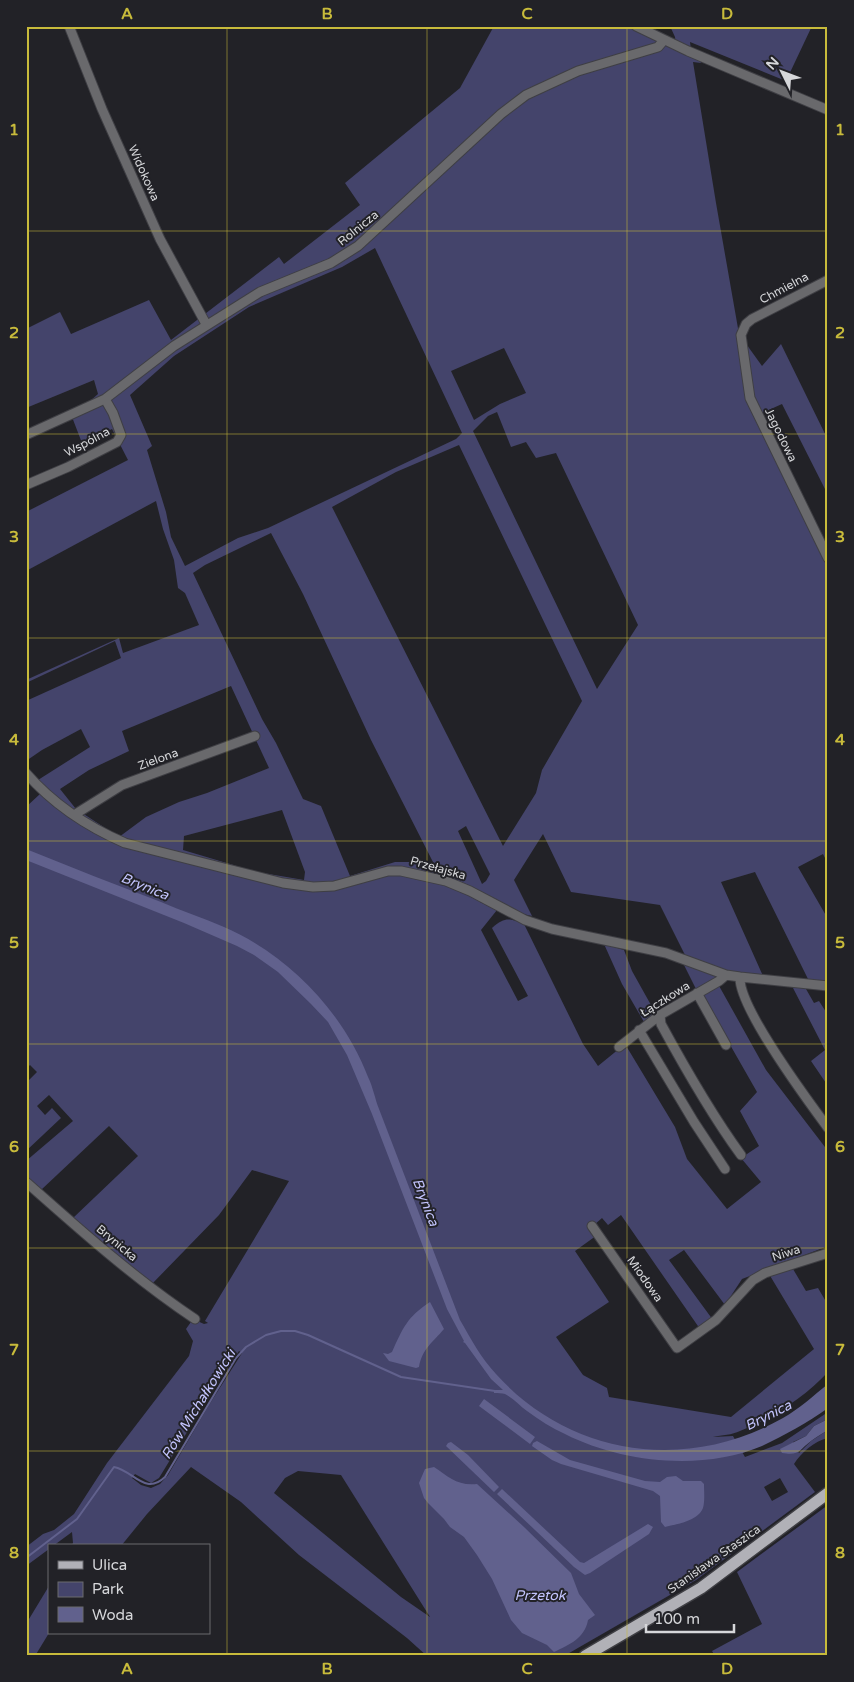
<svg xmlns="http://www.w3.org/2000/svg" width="854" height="1682" viewBox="0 0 854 1682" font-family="'Varela Round',sans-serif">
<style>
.green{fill:#44446b;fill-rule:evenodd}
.water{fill:#61618d}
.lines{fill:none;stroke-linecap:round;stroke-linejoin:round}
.stream{stroke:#61618d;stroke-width:2}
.minor-casing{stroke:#3f3f44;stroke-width:11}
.major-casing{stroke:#3f3f44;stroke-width:14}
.minor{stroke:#69696c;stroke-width:9}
.major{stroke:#b1b1b7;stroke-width:11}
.grid{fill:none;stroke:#c8bb3b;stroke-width:1;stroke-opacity:0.55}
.labels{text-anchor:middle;stroke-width:4;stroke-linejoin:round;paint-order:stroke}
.street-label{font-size:12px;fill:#d6d7da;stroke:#222227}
.water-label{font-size:14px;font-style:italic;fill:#c2c3fc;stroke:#222227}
.neatline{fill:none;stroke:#c8bb3b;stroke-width:2}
.grid-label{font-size:16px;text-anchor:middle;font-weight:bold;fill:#c8bb3b}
</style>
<rect width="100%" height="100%" fill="#222227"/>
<path class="green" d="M494,26H636L676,48L675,37L670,26H812L786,81L690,42L692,57L700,61L701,63L693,62L716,203L739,334L762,366L781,344L828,440V495L782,404L760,414L828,549V598L826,599L828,602V864L823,854L798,867L828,919V981H809L755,872L721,882L763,976L730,973L685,955L660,905L571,892L543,834L514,880L532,916L518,913L485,895L480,902L497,910L481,930L518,1001L528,996L492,928C505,917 509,918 524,924L583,1044L598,1066L625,1044L675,1127L687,1159L727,1209L761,1182L741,1158L759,1146L740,1111L757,1092L701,994L718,984L766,1070L828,1151V1246L742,1279L725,1305L684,1250L669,1260L713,1320L700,1329L621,1215L608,1225L602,1218L594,1225L600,1233L575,1251L609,1302L556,1337L583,1375L607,1388L609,1397L731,1417L814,1349L769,1274L785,1269H793L806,1291L818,1288L828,1305V1372C805,1397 771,1419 740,1431C732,1435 722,1435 713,1437L733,1436L745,1457L782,1443L828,1412V1419L814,1426L806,1436L793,1442L799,1453L811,1441L828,1430V1438C814,1441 801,1453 794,1464L815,1492L696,1580L564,1656H427L407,1638L299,1555L241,1502L191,1467L147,1514L121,1546H71L73,1543L72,1532L53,1546H49V1549L26,1566V1547L43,1534L54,1530L74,1514L107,1463L189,1356L193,1341L186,1329L193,1319L204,1324L208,1323L205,1321L289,1181L252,1170L219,1215L150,1286L73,1218L138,1156L109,1126L41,1190L26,1175V1161L73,1121L49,1095L37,1106L45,1115L52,1108L61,1118L26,1151V1083L37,1072L30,1065L26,1069V807L40,794L26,780V768L38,780L90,747L81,729L42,750L26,761V701L121,658L115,641L26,683V680L119,638L123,653L199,625L185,593L178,588L174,560L163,529L156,501L26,571V512L128,460L112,429L82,443L72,417L98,394L94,380L26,408V329L60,312L71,334L149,300L171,340L279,257L284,264L360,205L345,183L460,88ZM375,248L462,433L456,439L268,528L238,538L185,566L171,537L166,512L147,450L152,446L130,395L174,356L249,307L342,267ZM504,348L526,393L500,404L474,420L451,371ZM497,412L511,447L526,442L536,458L556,453L638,625L597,689L473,431L488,416ZM459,445L582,701L542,770L536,793L503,846L332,507L396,472ZM271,533L303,594L371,740L433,862H395L350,876L321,806L303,799L276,743L262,719L193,573L205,565ZM231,686L269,768L207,793L179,802L146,817L119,837L76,809L60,789L89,770L129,751L122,731ZM282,810L305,872L304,880L257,872L183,850L184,836ZM466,826L490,874L486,881L482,884L458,831ZM239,1351L242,1353L209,1405L168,1475L160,1484L151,1488L141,1485L132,1478L135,1474L151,1483L159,1478L217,1383ZM298,1471L341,1475L430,1617L401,1597L274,1493L285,1478ZM780,1478L788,1492L772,1501L764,1487Z
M604,944L624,950L632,971L656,1014L644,1022L622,984Z
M684,965L692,966L721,975L697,991Z
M797,987L806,989L814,1003L819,1001L828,1015V1086L811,1061L825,1050L793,988Z
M828,1505V1656H715L712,1651L762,1624L737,1572Z
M49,1586V1633L35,1656H26V1624Z"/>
<path class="water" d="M26,849C71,867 116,885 161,902C182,911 203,918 224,927C289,955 343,1012 368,1077C373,1087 375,1099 379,1109L460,1320C471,1339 481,1358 496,1374C570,1456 686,1473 783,1418C799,1409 813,1396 828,1384V1408C807,1423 785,1435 762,1446C703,1471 622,1463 565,1434C552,1428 539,1420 527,1411C520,1406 513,1398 505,1394C502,1393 498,1393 494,1393V1390H503L491,1379L465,1343L463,1342L464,1341L447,1309L372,1114L347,1055L328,1022L311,1004L278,972L254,955L237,946L184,923L26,860Z
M430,1302L444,1329C433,1342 422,1349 419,1367L416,1368L389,1361L383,1353L388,1354L392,1352C403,1328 407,1317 430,1302Z
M484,1399L535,1437L530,1444L479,1406Z
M828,1419V1430C822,1434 816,1437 811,1441C799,1450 800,1456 782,1453L780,1449L806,1436L814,1426Z
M537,1441L570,1460L645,1481L660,1482L667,1477L676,1476L683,1481H701L704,1484C704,1491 705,1501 703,1508C698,1521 677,1524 665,1527L661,1522L660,1496L653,1491L561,1464L552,1460L532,1446L533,1443Z
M451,1442L468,1455L499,1487L494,1492L446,1446L448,1443Z
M434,1467C449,1477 457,1486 477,1484L524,1527L571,1573L579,1594L595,1615L588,1620C585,1638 569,1645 554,1652L547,1645L522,1633L511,1620L492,1579L477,1555L464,1537L450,1527L444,1519L428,1503L424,1498L419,1483L425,1469Z
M502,1489L580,1562L584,1563L648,1524L653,1527L649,1534L590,1573L585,1575L574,1567L497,1494Z"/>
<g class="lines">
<path class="stream" d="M26,1558L77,1519L114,1467C134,1471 145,1496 165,1477L236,1358L246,1347L266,1335L281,1331H295L308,1335L401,1377L495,1391"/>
<g class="minor-casing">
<path id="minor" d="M69,26L102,109L160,239L206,324
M636,26L688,51L828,110
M828,280L752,319L746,324L741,335L750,398L828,558
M26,435L105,399L174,346L260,292L331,263L358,246L501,114L526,95L578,71L658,47L664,40
M26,485L68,467L117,442L121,435L113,413L105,399
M26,773C53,804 88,827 125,843L283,883L313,887L334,886L388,871H401L446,881L470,891L525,920L552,929L666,953L726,975L740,977L828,986
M74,815L122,785L255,736
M740,977C738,1007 808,1101 828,1128
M697,993L726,1045
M660,1015L661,1024C686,1070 711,1114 741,1155
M639,1030L694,1122L725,1169
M619,1047L660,1015L719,981L726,975
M26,1182C80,1230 135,1279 195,1319
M592,1226L677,1348L716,1320L753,1280L765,1273L828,1253"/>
</g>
<g class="major-casing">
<path id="major" d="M585,1656L701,1588L828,1493"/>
</g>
<use href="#minor" class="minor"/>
<use href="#major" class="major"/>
</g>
<path class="grid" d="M227,26V1656M427,26V1656M627,26V1656M26,231H828M26,434H828M26,638H828M26,841H828M26,1044H828M26,1248H828M26,1451H828"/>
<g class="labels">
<g class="street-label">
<text transform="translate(144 173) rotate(66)" y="4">Widokowa</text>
<text transform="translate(358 228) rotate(-39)" y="4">Rolnicza</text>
<text transform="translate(784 288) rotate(-28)" y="4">Chmielna</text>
<text transform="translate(781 435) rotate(64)" y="4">Jagodowa</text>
<text transform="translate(87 442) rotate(-28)" y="4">Wspólna</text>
<text transform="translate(158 759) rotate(-20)" y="4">Zielona</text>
<text transform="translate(438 868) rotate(16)" y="4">Przełajska</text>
<text transform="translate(665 999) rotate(-32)" y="4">Łączkowa</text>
<text transform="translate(117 1243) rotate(40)" y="4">Brynicka</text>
<text transform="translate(786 1253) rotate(-18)" y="4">Niwa</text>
<text transform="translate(645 1279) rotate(55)" y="4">Miodowa</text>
<text transform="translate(714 1559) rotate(-35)" y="4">Stanisława Staszica</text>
</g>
<g class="water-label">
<text transform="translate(145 886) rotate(22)" y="5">Brynica</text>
<text transform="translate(426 1202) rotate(69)" y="5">Brynica</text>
<text transform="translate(198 1404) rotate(-58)" y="5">Rów Michałkowicki</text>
<text transform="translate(768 1415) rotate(-27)" y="5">Brynica</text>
<text x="540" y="1600">Przetok</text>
</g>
</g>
<rect width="854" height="1682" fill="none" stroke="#222227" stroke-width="55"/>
<rect x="48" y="1544" width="162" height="90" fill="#222227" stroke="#6a6a6f"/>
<rect x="58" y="1561" width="25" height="8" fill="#b1b1b7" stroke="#6a6a6f"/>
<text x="92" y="1570" font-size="15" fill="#d6d7da">Ulica</text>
<rect x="58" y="1582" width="25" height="15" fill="#44446b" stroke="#6a6a6f"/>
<text x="92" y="1594" font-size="15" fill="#d6d7da">Park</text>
<rect x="58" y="1607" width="25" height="15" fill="#61618d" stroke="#6a6a6f"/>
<text x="92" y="1620" font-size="15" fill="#d6d7da">Woda</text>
<g transform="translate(782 72) rotate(312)" stroke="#222227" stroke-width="4" paint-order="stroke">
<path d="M0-4L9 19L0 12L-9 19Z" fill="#d6d7da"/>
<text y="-8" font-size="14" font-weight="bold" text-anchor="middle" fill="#d6d7da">N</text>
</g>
<path d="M646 1624v8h88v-8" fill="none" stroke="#d6d7da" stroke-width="2.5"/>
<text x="654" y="1624" font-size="15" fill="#d6d7da" stroke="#222227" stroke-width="4" paint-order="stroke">100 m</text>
<rect x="28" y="28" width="798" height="1626" class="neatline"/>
<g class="grid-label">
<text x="127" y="19">A</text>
<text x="327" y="19">B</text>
<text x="527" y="19">C</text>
<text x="727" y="19">D</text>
<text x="14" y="135">1</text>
<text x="840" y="135">1</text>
<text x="14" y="338">2</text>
<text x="840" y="338">2</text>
<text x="14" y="542">3</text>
<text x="840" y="542">3</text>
<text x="14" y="745">4</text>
<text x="840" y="745">4</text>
<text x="14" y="948">5</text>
<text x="840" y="948">5</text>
<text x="14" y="1152">6</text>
<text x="840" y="1152">6</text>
<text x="14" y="1355">7</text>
<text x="840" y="1355">7</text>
<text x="14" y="1558">8</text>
<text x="840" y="1558">8</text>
<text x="127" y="1674">A</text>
<text x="327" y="1674">B</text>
<text x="527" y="1674">C</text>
<text x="727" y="1674">D</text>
</g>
</svg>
